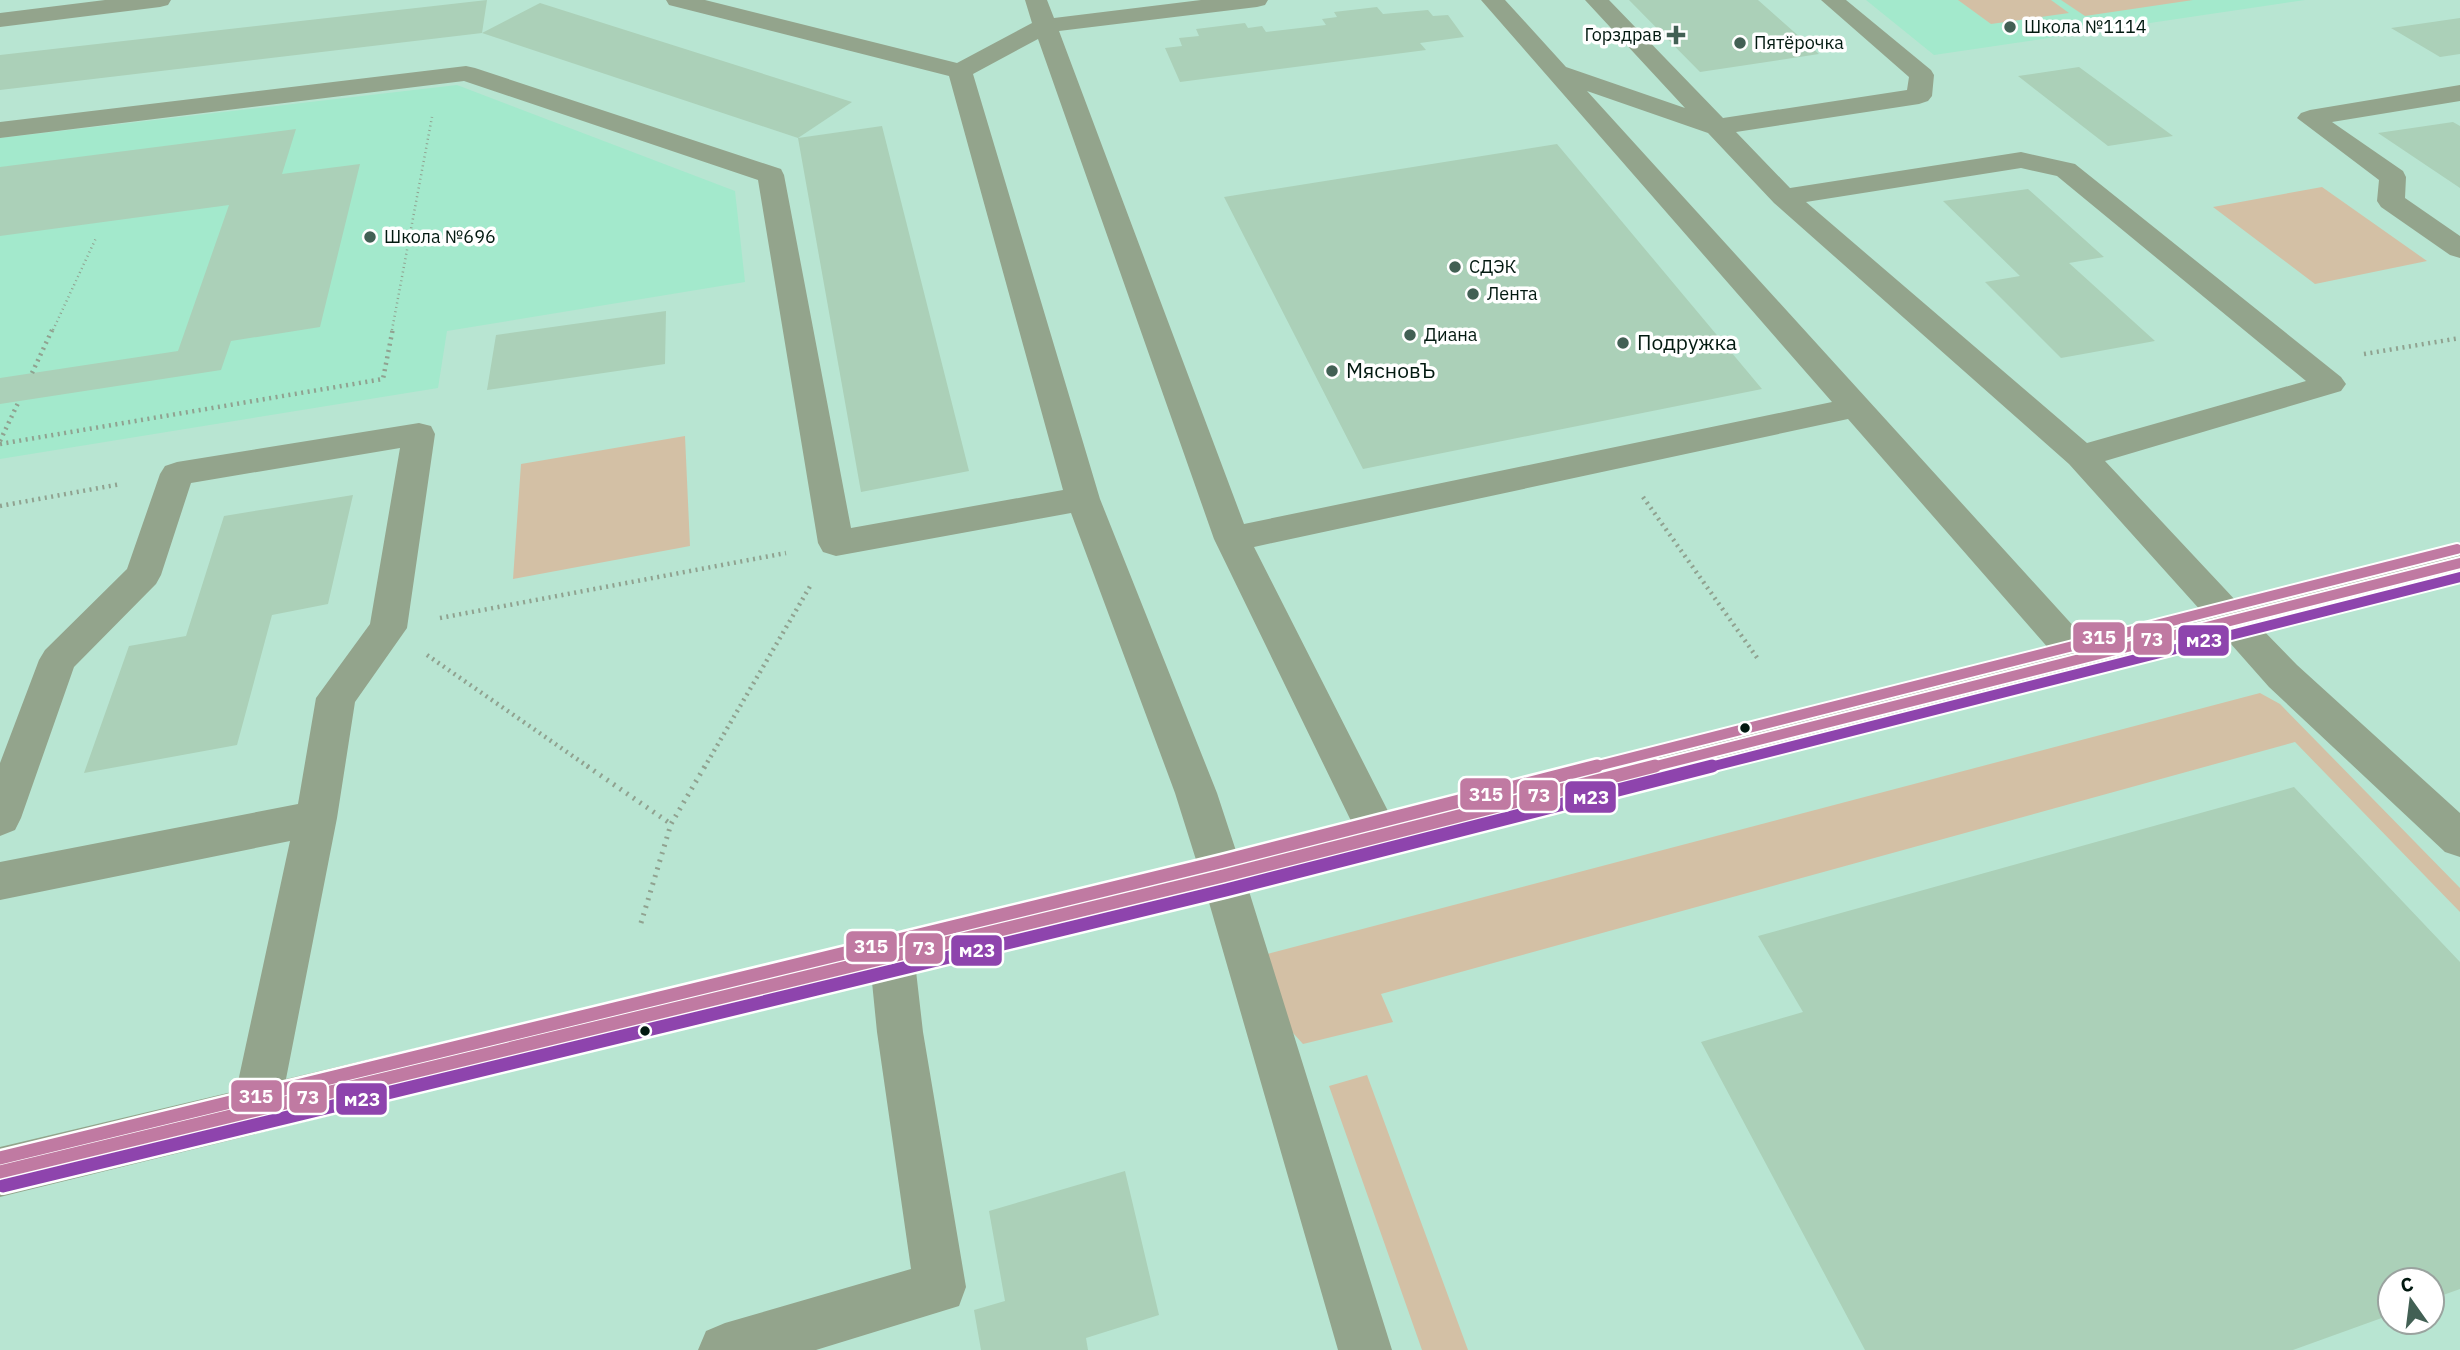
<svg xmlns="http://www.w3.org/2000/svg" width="2460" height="1350" viewBox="0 0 2460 1350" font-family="'IBM Plex Sans',sans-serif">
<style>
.built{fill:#a3e9cc}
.green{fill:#d3c0a5}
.building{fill:#abd0b8}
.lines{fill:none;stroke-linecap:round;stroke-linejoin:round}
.path-far2{stroke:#90a290;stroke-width:2.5;stroke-dasharray:1 3.5;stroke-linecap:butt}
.path-far1{stroke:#90a290;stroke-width:4.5;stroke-dasharray:2 4.5;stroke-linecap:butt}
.path{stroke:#90a290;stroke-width:5;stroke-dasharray:2 6;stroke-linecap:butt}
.minor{fill:#93a48c;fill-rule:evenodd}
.bus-1-far1-casing{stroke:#fff;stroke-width:14}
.bus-1-casing{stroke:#fff;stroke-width:18}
.bus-2-far1-casing{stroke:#fff;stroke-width:14}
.bus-2-casing{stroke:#fff;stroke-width:18}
.bus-3-far1-casing{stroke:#fff;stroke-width:14}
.bus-3-casing{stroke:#fff;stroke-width:18}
.bus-1-far1{stroke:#c07aa2;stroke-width:10}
.bus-1{stroke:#c07aa2;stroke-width:13}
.bus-2-far1{stroke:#8e44ad;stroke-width:10}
.bus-2{stroke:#8e44ad;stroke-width:13}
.bus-3-far1{stroke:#c07aa2;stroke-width:10}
.bus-3{stroke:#c07aa2;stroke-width:13}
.poi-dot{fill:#426054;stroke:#fff;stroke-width:2.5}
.bus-dot{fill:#021910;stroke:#fff;stroke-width:2.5}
.labels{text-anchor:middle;stroke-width:7;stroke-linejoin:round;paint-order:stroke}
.far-poi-label{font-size:18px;fill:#021910;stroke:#fff;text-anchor:start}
.poi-label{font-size:21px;fill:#021910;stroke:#fff;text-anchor:start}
.line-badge{stroke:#fff;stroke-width:2.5}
.badge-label{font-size:19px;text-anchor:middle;font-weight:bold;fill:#fff}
</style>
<rect width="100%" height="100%" fill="#b8e5d2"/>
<path class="built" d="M1866,0H2305L1934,55Z
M457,85L735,191L745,282L447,331L438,388L0,459V138Z"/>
<path class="green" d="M1958,0H2051L2069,13L1991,24Z
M2061,0H2193L2085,16Z
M2322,187L2427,261L2315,284L2213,207Z
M685,436L690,546L513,579L521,464Z
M2260,693L2280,704L2460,888V912L2295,742L1381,994L1393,1022L1303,1044L1274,1012L1260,956Z
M1367,1075L1468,1350H1422L1329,1086Z"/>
<path class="building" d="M487,0L482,33L0,90V55Z
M1629,0H1758L1819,54L1700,72Z
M540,3L852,102L798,138L882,126L969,471L861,492L798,138L482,33Z
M1377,7L1383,14L1428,10L1433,16L1448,15L1464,37L1420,43L1426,50L1180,82L1165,48L1182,46L1179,38L1199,36L1196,29L1245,23L1248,28L1262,26L1266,32L1326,25L1322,19L1337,17L1334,12Z
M2460,18V54L2440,57L2391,28Z
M2079,67L2173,136L2108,146L2018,76Z
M2453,122L2460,126V188L2378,133Z
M296,129L282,174L360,164L320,327L231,341L221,370L0,404V378L178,351L229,205L0,236V167Z
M1557,144L1762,389L1363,469L1224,197Z
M2028,189L2104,257L2069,263L2155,341L2061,358L1985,282L2020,276L1943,201Z
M666,311L665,364L487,390L496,335Z
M353,495L328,604L272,615L237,745L84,773L129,646L186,636L224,516Z
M2294,787L2460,962V1289L2432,1299V1280H2390V1315L2293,1350H1865L1701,1042L1803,1012L1758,936Z
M1125,1171L1159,1315L1086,1338L1088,1350H981L974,1310L1005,1301L989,1211Z"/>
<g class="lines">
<path class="path-far2" d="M53,330L96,238
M392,330L432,117"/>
<path class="path-far1" d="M2364,354L2460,338
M32,373L53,328
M0,441L19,401
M0,444L383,379L393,328
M1643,497L1758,659
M0,506L121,484
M440,618L786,553
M427,655L590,768
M704,768L812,583"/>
<path class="path" d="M587,766L671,824
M641,923L671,824L705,766"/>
<path class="minor" d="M105,0H171L168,5L160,7L0,27V13Z
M666,0H705L957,63L1032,23L1025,0H1047L1054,18L1201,0H1268L1265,5L1257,7L1059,31L1244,524L1832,402L1481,0H1505L1566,67L1685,108L1585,0H1609L1723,118L1907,90L1909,77L1821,0H1846L1931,70L1934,75L1932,96L1928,101L1919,104L1736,132L1790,188L2021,152L2075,164L2341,377L2346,384L2341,391L2105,461L2238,603L2460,550V576L2259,626L2297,665L2460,813V857L2445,852L2269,687L2223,635L1248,888L1392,1350H1338L1208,899L916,971L923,1032L966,1287L959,1306L816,1350H698L706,1331L725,1323L911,1269L877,1032L872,982L0,1197V1147L236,1091L290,841L0,900V862L298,804L316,698L370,624L400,448L191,483L161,575L156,584L74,667L21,818L15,830L0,836V763L39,660L45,650L127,569L160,474L165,466L177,462L419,423L431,426L435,434L407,628L355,702L337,818L286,1079L1197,863L1175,793L1071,513L836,556L823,552L818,543L758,180L464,81L0,138V122L466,66L475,68L781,169L784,175L851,528L1063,490L949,76L669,5ZM1038,39L1214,539L1353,825L1237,854L1217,793L1100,499L973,74ZM1587,91L1708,133L1774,203L2069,464L2202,612L2087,641ZM2021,168L2057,176L2306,381L2087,443L1806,202ZM1848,419L2050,650L1390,815L1254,547Z
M2460,85V101L2332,122L2403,171L2406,177L2405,198L2460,236V258L2450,255L2381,207L2377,201L2379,180L2297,118L2301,113L2310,110Z"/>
<g class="bus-1-far1-casing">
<path id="bus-1-far1" d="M1648,768L2460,563"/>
</g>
<g class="bus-1-casing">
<path id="bus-1" d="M0,1172L1223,876L1655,766"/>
</g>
<g class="bus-2-far1-casing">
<path id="bus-2-far1" d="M1706,768L2460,577"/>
</g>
<g class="bus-2-casing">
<path id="bus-2" d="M3,1186L1226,890L1712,766"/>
</g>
<g class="bus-3-far1-casing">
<path id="bus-3-far1" d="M1590,768L2457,549"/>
</g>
<g class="bus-3-casing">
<path id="bus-3" d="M0,1158L1220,862L1597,766"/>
</g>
<use href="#bus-1-far1" class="bus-1-far1"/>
<use href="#bus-1" class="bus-1"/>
<use href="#bus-2-far1" class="bus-2-far1"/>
<use href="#bus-2" class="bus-2"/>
<use href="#bus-3-far1" class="bus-3-far1"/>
<use href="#bus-3" class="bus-3"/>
</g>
<g class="poi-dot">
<circle cx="2010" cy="27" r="7"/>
<path d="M1672.5 24.5h7v7h7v7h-7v7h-7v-7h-7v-7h7z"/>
<circle cx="1740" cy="43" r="7"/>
<circle cx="370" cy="237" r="7"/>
<circle cx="1455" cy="267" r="7"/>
<circle cx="1473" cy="294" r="7"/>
<circle cx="1410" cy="335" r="7"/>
<circle cx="1623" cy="343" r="7"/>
<circle cx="1332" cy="371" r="7"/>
</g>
<g class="bus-dot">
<circle cx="1745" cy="728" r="6"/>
<circle cx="645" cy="1031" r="6"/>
</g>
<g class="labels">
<g class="far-poi-label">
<text x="2024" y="33">Школа №1114</text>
<text x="1662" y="41" text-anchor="end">Горздрав</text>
<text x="1754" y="49">Пятёрочка</text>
<text x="384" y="243">Школа №696</text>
<text x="1469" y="273">СДЭК</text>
<text x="1487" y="300">Лента</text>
<text x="1424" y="341">Диана</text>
</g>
<g class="poi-label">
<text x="1637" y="350">Подружка</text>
<text x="1346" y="378">МясновЪ</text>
</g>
</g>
<g class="line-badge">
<rect x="2072" y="621" width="54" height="33" rx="7" fill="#c07aa2"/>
<rect x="2132" y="622" width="41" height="34" rx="7" fill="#c07aa2"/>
<rect x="2177" y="624" width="53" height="33" rx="7" fill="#8e44ad"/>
<rect x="1459" y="777" width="53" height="34" rx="7" fill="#c07aa2"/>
<rect x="1518" y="779" width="41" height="33" rx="7" fill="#c07aa2"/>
<rect x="1564" y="780" width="53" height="34" rx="7" fill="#8e44ad"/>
<rect x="845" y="930" width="53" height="33" rx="7" fill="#c07aa2"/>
<rect x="904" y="932" width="40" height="33" rx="7" fill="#c07aa2"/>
<rect x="950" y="934" width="53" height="33" rx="7" fill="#8e44ad"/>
<rect x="230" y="1079" width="53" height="34" rx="7" fill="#c07aa2"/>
<rect x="288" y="1081" width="40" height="33" rx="7" fill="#c07aa2"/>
<rect x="335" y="1082" width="53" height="34" rx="7" fill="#8e44ad"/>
</g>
<g class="badge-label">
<text x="2099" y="644">315</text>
<text x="2152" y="646">73</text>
<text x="2204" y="647">м23</text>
<text x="1486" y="801">315</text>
<text x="1539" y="802">73</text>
<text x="1591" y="804">м23</text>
<text x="871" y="953">315</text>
<text x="924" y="955">73</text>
<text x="977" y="957">м23</text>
<text x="256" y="1103">315</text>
<text x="308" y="1104">73</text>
<text x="362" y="1106">м23</text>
</g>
<g transform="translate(2411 1301) rotate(346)"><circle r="33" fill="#ffffff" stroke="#9aa39f" stroke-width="2"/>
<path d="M0-5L12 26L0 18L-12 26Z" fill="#426054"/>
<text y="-10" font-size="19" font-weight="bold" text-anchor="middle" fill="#021910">С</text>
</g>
</svg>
